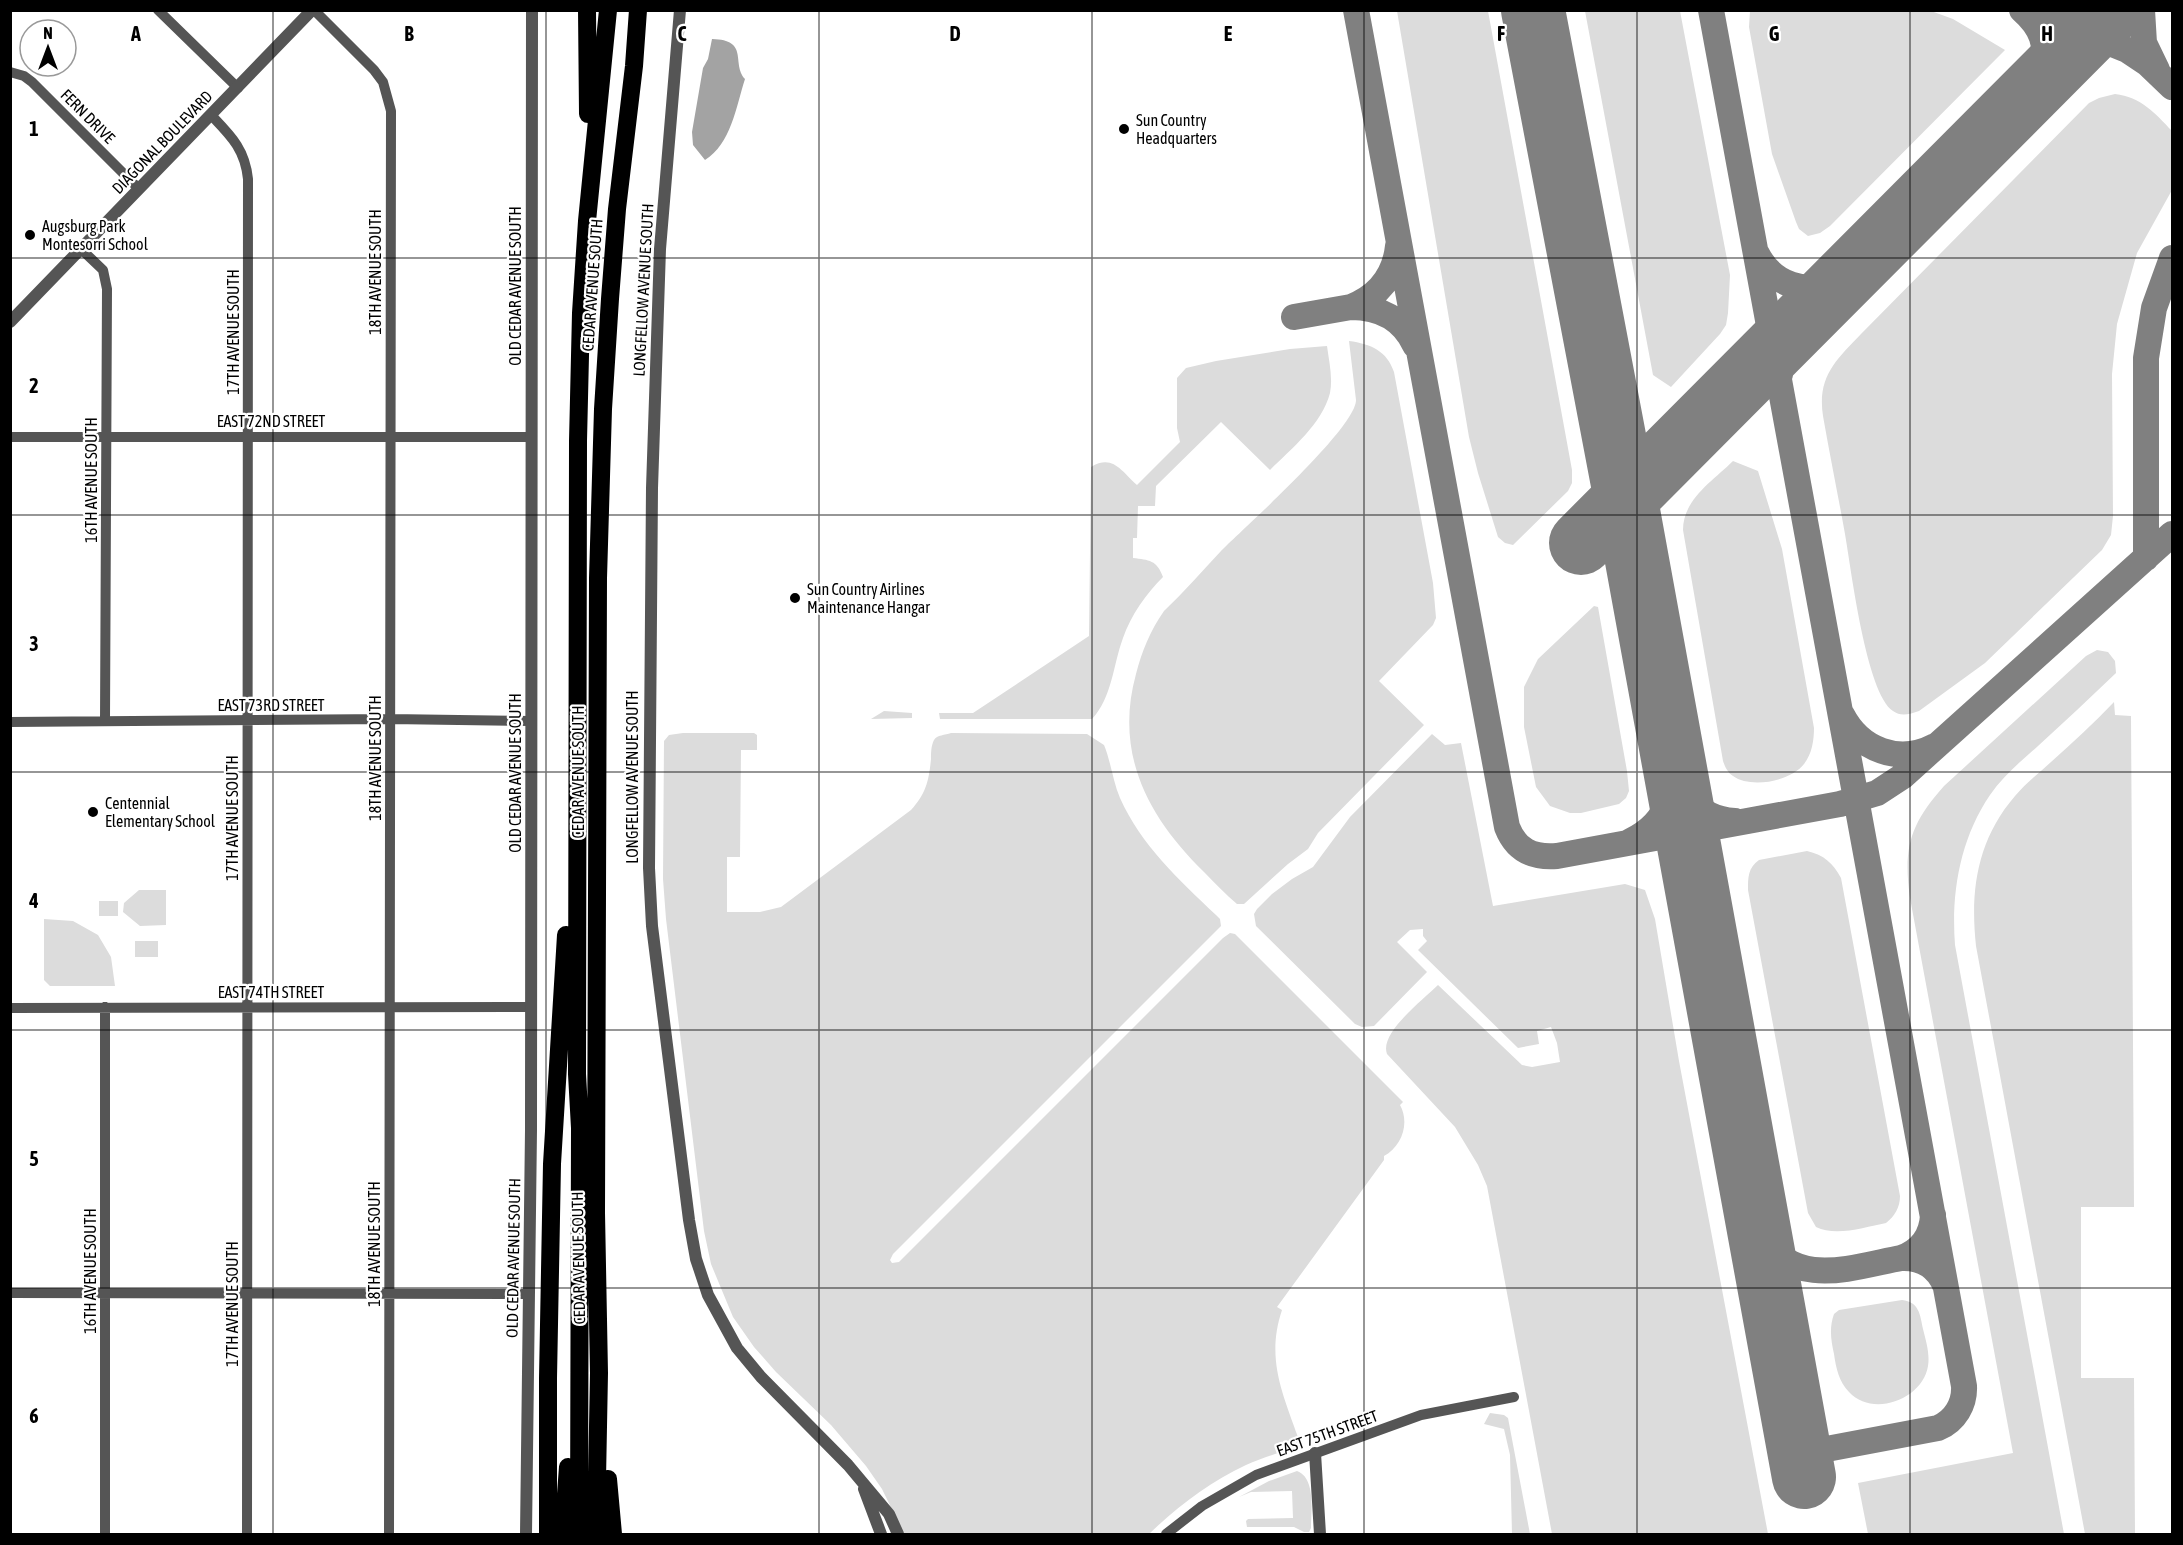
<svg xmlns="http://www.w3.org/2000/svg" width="2183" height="1545" viewBox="0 0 2183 1545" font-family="'Asap Condensed',sans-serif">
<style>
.green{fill:#dcdcdc}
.water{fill:#a3a3a3}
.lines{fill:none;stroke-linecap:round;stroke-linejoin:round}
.taxiway{stroke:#808080;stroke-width:26}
.runway{stroke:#808080;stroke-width:64}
.minor{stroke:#555;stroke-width:10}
.tertiary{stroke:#555;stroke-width:12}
.motorway{stroke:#000;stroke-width:18}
.grid{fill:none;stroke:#000;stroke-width:1.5;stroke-opacity:0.55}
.poi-dot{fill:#000;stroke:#fff;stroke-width:2}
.labels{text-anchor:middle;stroke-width:4.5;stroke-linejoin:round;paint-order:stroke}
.street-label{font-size:16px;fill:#000;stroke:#fff}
.poi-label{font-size:16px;fill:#000;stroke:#fff;text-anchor:start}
.grid-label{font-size:20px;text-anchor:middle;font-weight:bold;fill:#000;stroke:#fff;stroke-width:4.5;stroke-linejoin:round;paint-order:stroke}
</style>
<rect width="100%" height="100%" fill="#fff"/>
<path class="green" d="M1397,11H1488L1572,470V483L1568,491L1513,545L1505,543L1498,537L1478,473L1469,437Z
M1585,11H1680L1730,275L1728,313L1726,325L1720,334L1671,387L1653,375Z
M1750,11H1931L1953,19L2005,50L1830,226L1820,233L1808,236L1799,229L1796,222L1772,154L1749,27Z
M2115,94C2141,97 2155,113 2172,131V190L2137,253L2117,324L2112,374L2113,516L2111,535L2102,550L1985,663L1919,711C1910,714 1901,717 1893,711C1866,693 1851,568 1845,534C1838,495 1830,456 1823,416C1817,377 1836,360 1861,334L2089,103L2099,98Z
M1349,341C1371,344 1387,351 1394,372L1433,583L1436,618L1433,625L1379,681L1424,725L1318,833L1308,849L1288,864L1244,904H1237C1226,895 1215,883 1204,872C1148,817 1114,754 1136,674C1142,651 1150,631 1164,611C1184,592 1202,571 1221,551C1245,527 1356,428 1356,400Z
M1327,346C1329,361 1333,378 1330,393C1322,424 1292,448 1270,470L1221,422L1156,486L1155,506H1138L1137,538H1133V558C1149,560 1157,560 1163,577C1146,594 1131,615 1123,638C1113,665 1112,698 1092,719H940L939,713H973L1089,636L1091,467C1113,454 1121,471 1137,485L1180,442L1177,428V378L1186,368L1216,361L1290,349Z
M1733,461L1758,471L1782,549L1814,728C1814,740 1812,754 1804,764C1791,781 1751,789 1733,776C1728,773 1725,767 1723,761L1683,530C1683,499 1713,481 1733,461Z
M1594,606L1598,607L1627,771L1629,791L1626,798L1619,804L1581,813H1570L1550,806L1536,787L1524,727V687L1538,659Z
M2097,650L2108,652L2115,661L2116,673C2090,698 2064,722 2038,746C2021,761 2003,776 1990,795C1960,839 1951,893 1955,945L2064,1534H1868L1858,1483L2013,1453L1910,898C1903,848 1910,824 1944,786L2086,656Z
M2114,702L2115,715L2131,716L2134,1207H2081V1378H2134L2135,1534H2085L1976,946C1970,891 1977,840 2015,796C2026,783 2039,773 2051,762C2073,742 2094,723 2114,702Z
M884,711L912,713V718L871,719Z
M683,733H754L757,735V750H741L740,857H727V912H760L781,907L911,810C926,794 929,780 931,759C931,753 931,746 934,740C937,735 945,735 951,733L1087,734L1104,745C1111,762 1113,782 1120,798C1141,845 1179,880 1216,915L1220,919L1221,926L893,1254L890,1260L892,1263L899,1262L1223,938L1230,933L1235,934L1403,1102L1400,1105C1410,1123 1402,1146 1384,1156V1160L1277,1307L1282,1310C1266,1358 1282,1392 1298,1437V1444C1282,1453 1263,1457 1246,1465C1210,1482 1178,1506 1149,1534H904L882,1489L866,1466L831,1425L776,1372L754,1347L733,1317L711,1264L704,1231L666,919L663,879L664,741L669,735Z
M1432,734L1445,745L1461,743L1493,906L1625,884L1645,890L1655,919L1679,1061L1768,1534H1552L1487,1186L1478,1165L1455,1127L1387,1054C1379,1033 1423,1000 1438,985L1522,1065L1532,1067L1560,1062L1557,1043L1551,1027L1537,1031L1539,1044L1518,1048L1418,950L1427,941L1423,936V929L1410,930L1397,942L1427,972L1374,1026L1362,1027L1355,1024L1256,926L1254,914L1257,909L1272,894L1292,879L1313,867L1350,817Z
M1807,851C1824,855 1833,863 1841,878L1900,1196C1900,1207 1895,1216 1886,1223C1865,1227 1836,1237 1816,1227L1808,1213L1748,890C1748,877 1748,868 1759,860Z
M139,890H166V925L140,926L123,912L124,903Z
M99,901H118V916H99Z
M44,919L73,921L98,935L111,957L115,986H50L44,980Z
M135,941H158V957H135Z
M1902,1300C1919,1302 1920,1314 1923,1329C1926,1341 1930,1354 1928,1366C1923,1399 1873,1418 1849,1392C1839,1382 1836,1368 1834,1354C1831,1340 1829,1328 1834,1314L1839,1310Z
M1490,1413L1504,1415L1508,1418L1530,1534H1512L1510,1455L1504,1429L1484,1424Z
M1297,1471C1316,1478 1311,1511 1311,1528L1309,1532H1304L1294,1527H1247L1246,1521L1248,1519L1293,1518L1292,1491L1251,1492L1239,1497L1269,1481Z"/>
<path class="water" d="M712,39C750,40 731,63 745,79C736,107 731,144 705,160L693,145L692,132L703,68L708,59Z"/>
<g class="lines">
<path class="taxiway" d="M1356,10L1507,827C1516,850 1532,858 1557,856L1840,804L1877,793L1903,776L2172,534
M1531,10L1537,31L1535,10
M1711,10L1964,1386C1965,1404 1955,1421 1938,1428L1800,1454
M2028,10L2127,50L2148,64L2172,87
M2142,10L2144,43L2157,70
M2057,18L2086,17L2105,10
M2010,112C2038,80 2064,47 2022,10
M1398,246C1395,275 1379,296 1351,307C1379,307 1403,319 1415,345
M1757,254C1772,284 1807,297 1837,280C1848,274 1857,264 1867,256
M1294,317L1351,307
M1780,374C1783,340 1806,319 1828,295
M2146,558V358L2154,308L2172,258
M1842,715C1860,750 1899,765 1935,746
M1631,841C1677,818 1672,786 1669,743C1678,781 1689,819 1735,821
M1753,1195C1756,1207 1757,1221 1762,1232C1789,1291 1853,1267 1901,1258
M1933,1215C1932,1236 1921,1251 1901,1258C1921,1257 1937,1266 1945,1285"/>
<path class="runway" d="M1533,10L1626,500L1804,1477
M1581,543L2112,10"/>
<path class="minor" d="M158,10L238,88
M314,10L374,70L383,82L391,111L389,1534
M10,72L24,76L32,82L139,189
M211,115C231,136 245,149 248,179L247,1534
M81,249L103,270L107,289L105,721
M10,437H531
M10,722L390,719L531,721
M105,1007V1534
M10,1008L531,1007
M10,1293L528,1294
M1166,1534L1202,1506L1256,1475L1421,1415L1514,1397"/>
<path class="tertiary" d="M680,10L660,249L652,488L649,868L652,926L689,1220L696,1259L708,1295L737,1348L761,1377L848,1465L889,1514L898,1534
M10,322L312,10
M1315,1453L1320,1534
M864,1489L881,1534
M526,1534L531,1130L532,10"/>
<path class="motorway" d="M587,10L588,114
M608,1479L613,1534
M548,1534V1378L552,1164L566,935
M563,1534L568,1467
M579,1534L580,1128L577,1074L578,441L581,313L587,221L608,10
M596,1534L599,1373L596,1213L598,578L603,409L610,299L617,209L634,66L638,10"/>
</g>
<path class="grid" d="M273,10V1534M546,10V1534M819,10V1534M1092,10V1534M1364,10V1534M1637,10V1534M1910,10V1534M10,258H2172M10,515H2172M10,772H2172M10,1030H2172M10,1288H2172"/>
<g class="poi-dot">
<circle cx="1124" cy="129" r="6"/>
<circle cx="30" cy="235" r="6"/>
<circle cx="795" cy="598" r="6"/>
<circle cx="93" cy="812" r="6"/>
</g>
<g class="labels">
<g class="street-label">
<text transform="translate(88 116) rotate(45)" y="6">FERN DRIVE</text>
<text transform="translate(162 142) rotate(-46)" y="6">DIAGONAL BOULEVARD</text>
<text transform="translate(375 272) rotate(-90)" y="6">18TH AVENUE SOUTH</text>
<text transform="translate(592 285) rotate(-86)" y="6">CEDAR AVENUE SOUTH</text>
<text transform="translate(515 286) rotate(-90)" y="6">OLD CEDAR AVENUE SOUTH</text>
<text transform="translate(643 290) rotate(-87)" y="6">LONGFELLOW AVENUE SOUTH</text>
<text transform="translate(233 332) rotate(-90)" y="6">17TH AVENUE SOUTH</text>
<text x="271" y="427">EAST 72ND STREET</text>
<text transform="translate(91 480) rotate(-90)" y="6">16TH AVENUE SOUTH</text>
<text x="271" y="711">EAST 73RD STREET</text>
<text transform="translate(375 758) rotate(-90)" y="6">18TH AVENUE SOUTH</text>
<text transform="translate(578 772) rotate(-90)" y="6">CEDAR AVENUE SOUTH</text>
<text transform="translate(515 773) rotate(-90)" y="6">OLD CEDAR AVENUE SOUTH</text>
<text transform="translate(632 777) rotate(-90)" y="6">LONGFELLOW AVENUE SOUTH</text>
<text transform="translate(232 818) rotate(-90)" y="6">17TH AVENUE SOUTH</text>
<text x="271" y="998">EAST 74TH STREET</text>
<text transform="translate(374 1244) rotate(-90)" y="6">18TH AVENUE SOUTH</text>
<text transform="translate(513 1258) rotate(-89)" y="6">OLD CEDAR AVENUE SOUTH</text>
<text transform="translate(578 1258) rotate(-91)" y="6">CEDAR AVENUE SOUTH</text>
<text transform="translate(90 1271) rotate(-90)" y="6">16TH AVENUE SOUTH</text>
<text transform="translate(232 1304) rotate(-90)" y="6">17TH AVENUE SOUTH</text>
<text transform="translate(1327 1433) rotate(-20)" y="6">EAST 75TH STREET</text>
</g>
<g class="poi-label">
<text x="1136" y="126">Sun Country<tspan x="1136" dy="18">Headquarters</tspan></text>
<text x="42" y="232">Augsburg Park<tspan x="42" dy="18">Montesorri School</tspan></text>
<text x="807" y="595">Sun Country Airlines<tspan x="807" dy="18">Maintenance Hangar</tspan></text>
<text x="105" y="809">Centennial<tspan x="105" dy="18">Elementary School</tspan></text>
</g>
</g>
<g class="grid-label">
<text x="136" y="41">A</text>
<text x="409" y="41">B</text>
<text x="682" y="41">C</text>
<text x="955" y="41">D</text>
<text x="1228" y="41">E</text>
<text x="1501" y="41">F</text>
<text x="1774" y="41">G</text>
<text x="2047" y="41">H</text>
<text x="34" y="136">1</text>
<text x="34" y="393">2</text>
<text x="34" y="651">3</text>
<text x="34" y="908">4</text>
<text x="34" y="1166">5</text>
<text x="34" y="1423">6</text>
</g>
<rect width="2183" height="1545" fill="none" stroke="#000000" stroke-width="24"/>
<g transform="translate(48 48)"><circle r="28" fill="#ffffff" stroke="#999999" stroke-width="1.5"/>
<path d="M0-4.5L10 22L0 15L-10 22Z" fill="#000000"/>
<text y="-9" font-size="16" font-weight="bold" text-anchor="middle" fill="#000000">N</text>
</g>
</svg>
